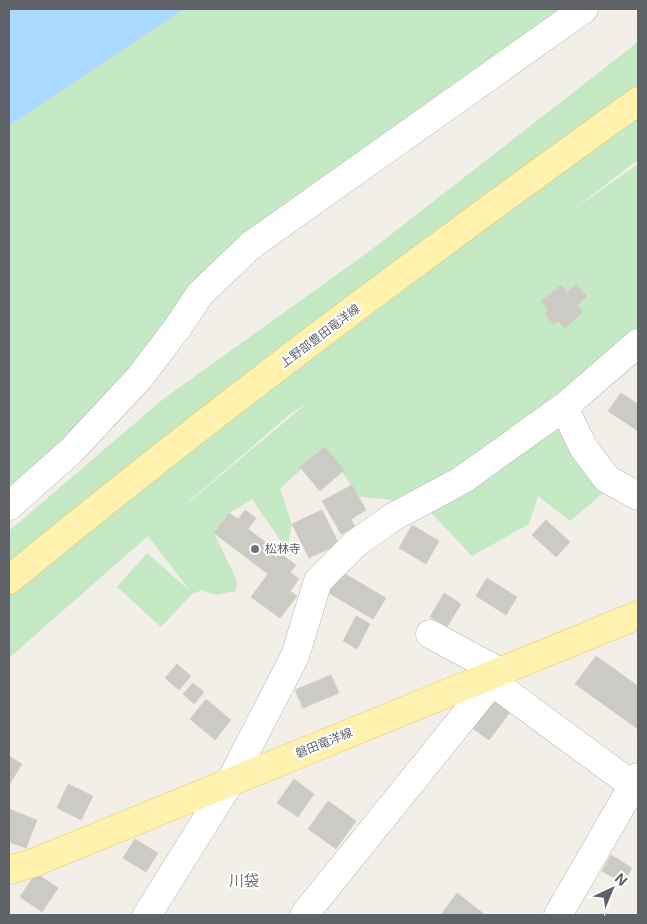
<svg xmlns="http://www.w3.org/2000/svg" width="647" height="924" viewBox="0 0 647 924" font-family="Inter,'Noto Sans JP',sans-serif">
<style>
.green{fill:#c5e8c5;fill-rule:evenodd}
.water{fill:#aadaff}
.building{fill:#cccac5;stroke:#d6d1c6}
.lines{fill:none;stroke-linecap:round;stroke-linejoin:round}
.minor-casing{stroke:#b5b8bc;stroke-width:29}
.major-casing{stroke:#f2c960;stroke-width:29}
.minor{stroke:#fff;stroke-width:28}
.major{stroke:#fff2af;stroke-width:28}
.worship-dot{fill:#6b7280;stroke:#fff;stroke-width:2}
.labels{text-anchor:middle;stroke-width:4;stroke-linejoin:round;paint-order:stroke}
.street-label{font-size:12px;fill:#5f6368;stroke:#fff}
.worship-label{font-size:12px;fill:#5b616d;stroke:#fff;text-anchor:start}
.quarter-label{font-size:15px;fill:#70757a;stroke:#fff}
</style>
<rect width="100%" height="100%" fill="#f1efe8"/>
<path class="green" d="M184,9H573L225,270L115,404L9,490V126Z
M638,42V160L567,214L638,164V340L568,414L615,483L570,521L538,496L529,524L472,556L421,502L359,497L325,447L280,489L292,524L287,550L252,499L229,513L214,533L237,581L236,591L215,595L202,590L192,594L161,627L117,587L147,553L190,591L148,536L9,658V531L162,400L371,250ZM307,403L188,503H187L290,414Z"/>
<path class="water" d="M9,9H184L9,126Z"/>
<path class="building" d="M576,284L587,296L577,306L583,312L565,328L558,321L554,325L545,314L548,310L541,301L561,285L567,292Z
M621,393L638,404V431L608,411Z
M325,447L344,470L320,491L300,467Z
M352,485L366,510L351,519L355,527L341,534L322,501Z
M245,510L256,518L248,529L296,565L290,572L299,579L290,591L297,596L280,618L251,597L268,574L214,533L229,513L238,519Z
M322,510L339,544L309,558L292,524Z
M546,520L570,542L556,557L532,535Z
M412,525L439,541L426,564L399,548Z
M342,572L386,598L373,619L329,593Z
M487,578L517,597L506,615L476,596Z
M444,593L461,604L447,627L430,617Z
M356,616L370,624L357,649L343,641Z
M596,656L638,686V729L575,684Z
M177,664L191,676L179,690L165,678Z
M331,675L339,693L303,708L295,690Z
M193,683L204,692L194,704L183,694Z
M494,698L511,711L489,740L472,728Z
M206,699L231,720L215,740L190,719Z
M9,756L22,764L9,785Z
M294,779L314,794L298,817L277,803Z
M68,784L93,796L81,820L57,808Z
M328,801L356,821L336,849L308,829Z
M9,809L37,820L26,848L9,842Z
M135,839L158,853L146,872L123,858Z
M611,855L632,868L623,883L602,871Z
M36,873L58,888L42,912L20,897Z
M457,893L484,914L483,915H441Z"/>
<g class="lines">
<g class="minor-casing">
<path id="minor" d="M564,407L583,447L607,479L638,496
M9,506L71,451L140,377L178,327L200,294L250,246L584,9
M430,634L500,672
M491,675L492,682L638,789
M147,915L230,782L295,656L318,581L355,544L393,517L462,480L564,407L638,343
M304,915L492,682
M558,915L638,777"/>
</g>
<g class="major-casing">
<path id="major" d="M9,580C212,412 424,255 638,101
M9,870L33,863L638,615"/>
</g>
<use href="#minor" class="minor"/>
<use href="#major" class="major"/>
</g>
<circle class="worship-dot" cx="255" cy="549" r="5"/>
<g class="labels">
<g class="street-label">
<text transform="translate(320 336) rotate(-37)" y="4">上野部豊田竜洋線</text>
<text transform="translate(324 743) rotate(-22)" y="4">磐田竜洋線</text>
</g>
<g class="worship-label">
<text x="265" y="553">松林寺</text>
</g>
<g class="quarter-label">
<text x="244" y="886">川袋</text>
</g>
</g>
<rect width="647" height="924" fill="none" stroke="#5f6368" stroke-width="20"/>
<g transform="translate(612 889) rotate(44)" stroke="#ffffff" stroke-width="4" paint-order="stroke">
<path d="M0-4L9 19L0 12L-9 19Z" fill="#5f6368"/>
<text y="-8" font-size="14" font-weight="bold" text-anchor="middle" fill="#5f6368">N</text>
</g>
</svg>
